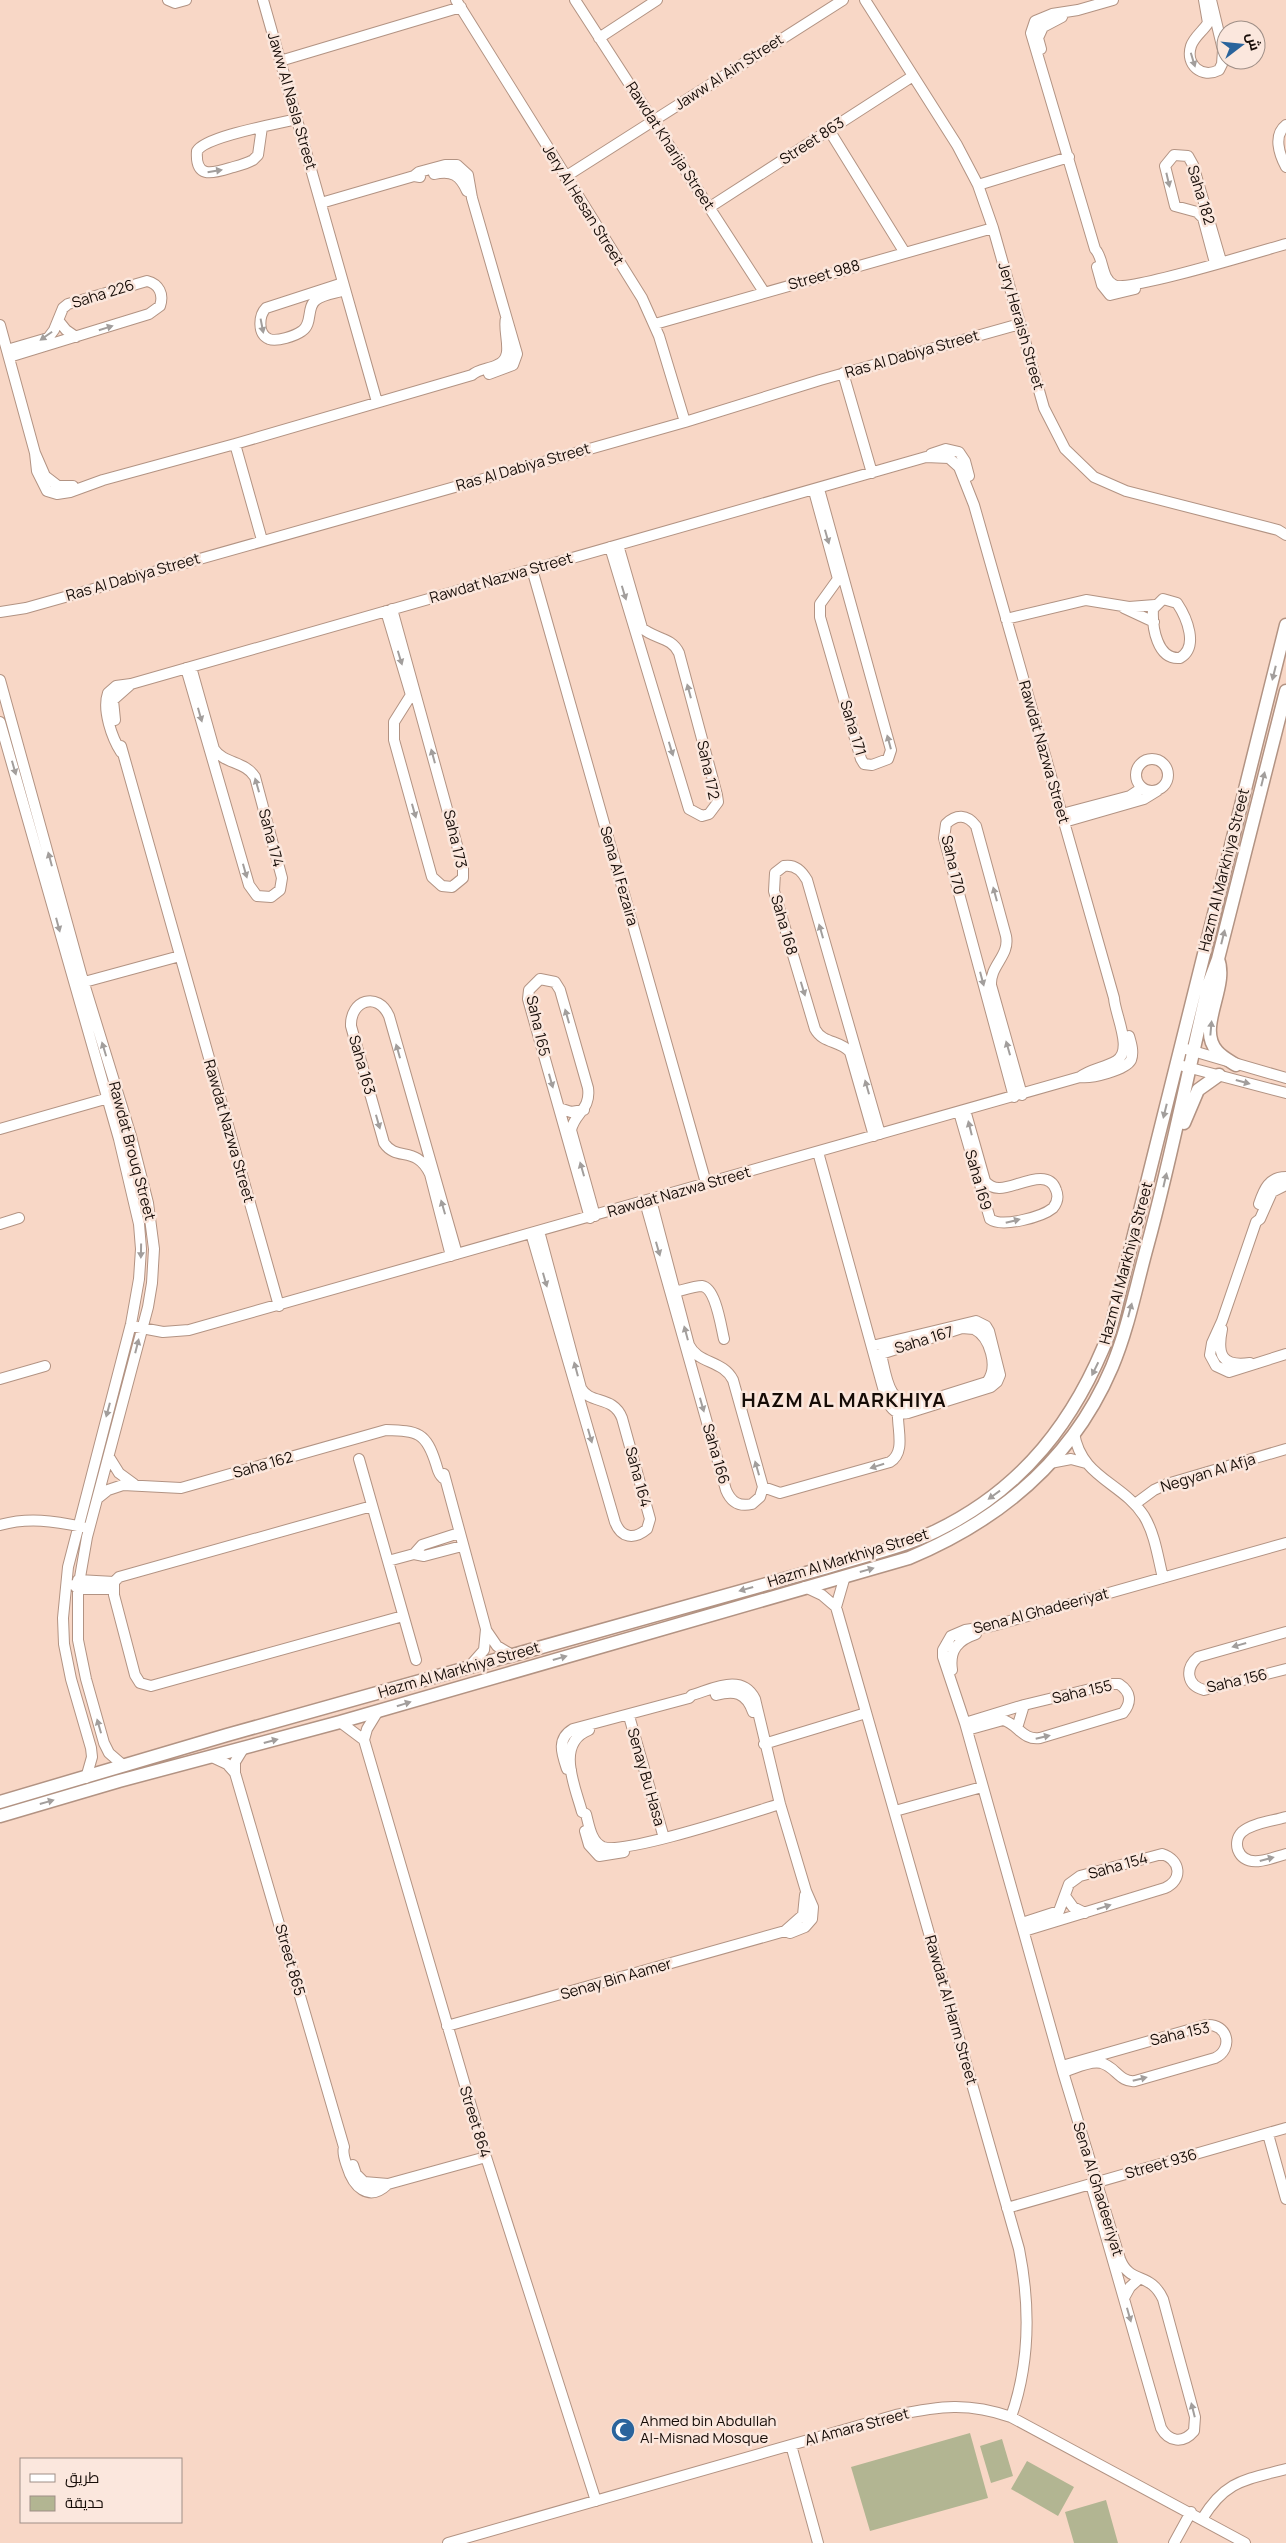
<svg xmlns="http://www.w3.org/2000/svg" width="1286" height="2543" viewBox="0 0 1286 2543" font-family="Manrope,Cairo,sans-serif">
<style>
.green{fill:#b2b592}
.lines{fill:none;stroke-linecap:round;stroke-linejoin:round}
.minor-casing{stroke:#b29383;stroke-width:12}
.tertiary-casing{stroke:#b29383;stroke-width:15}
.minor{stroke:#fff;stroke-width:10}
.tertiary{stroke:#fff;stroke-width:12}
.oneway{fill:#a29e9c}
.labels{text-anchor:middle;stroke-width:5;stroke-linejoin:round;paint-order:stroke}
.street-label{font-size:15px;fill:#160c07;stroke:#fbe7dd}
.poi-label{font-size:15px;fill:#160c07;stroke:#fbe7dd;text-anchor:start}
.district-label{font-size:20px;font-weight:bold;letter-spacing:1px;fill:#160c07;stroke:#fbe7dd}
</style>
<rect width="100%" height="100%" fill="#f8d7c6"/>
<path class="green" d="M970,2433L988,2498L870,2531L851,2467Z
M1002,2439L1013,2476L991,2483L980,2446Z
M1027,2461L1074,2487L1058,2516L1011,2489Z
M1106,2500L1118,2543H1074L1065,2512Z"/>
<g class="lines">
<g class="minor-casing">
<path id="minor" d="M168,0L175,3L186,0
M263,0L377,402
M456,0L642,298L659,336L685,422
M575,0L764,292
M865,0L957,145L978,185L993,228L1044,408L1065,449L1094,477L1126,491L1278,530L1286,535
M1113,0L1078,10L1052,14L1035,21L1031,33L1095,249C1104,258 1101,279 1114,285C1128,292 1261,251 1286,244
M1204,0L1208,23C1203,31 1194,37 1191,46C1185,65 1202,79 1219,70L1222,64L1223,50L1211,0
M599,38L657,0
M1041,49L1038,38L1043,27L1062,17
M280,61L461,7
M1286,125C1273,135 1279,154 1286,167
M262,127L258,155L253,160C246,164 237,166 230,168C211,174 195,178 197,151C206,136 277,124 297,119
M829,130L905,253
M434,174C452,170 460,175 467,191
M414,176L419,172L445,165H457L468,175L472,198L517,354L513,365L489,374
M565,177L843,0
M978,185L1069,157
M321,203L414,176L420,177
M710,207L913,76
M1215,263L1203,218L1197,212L1175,206L1165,166L1174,155L1188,156L1193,165L1221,261
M1097,267L1102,285L1110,295L1135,289
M343,283L266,308C259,315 257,334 269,339C277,342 295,336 302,331C313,324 306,307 316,300C323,294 337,293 345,290
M58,320L66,330L76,337
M655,324L993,228
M0,325L35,453L45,476L58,486H73
M7,350L48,338L54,330L63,308L68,304L147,281C159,284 164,294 160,306L149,314L9,357
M843,373L872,473
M235,444L262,540
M35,453L37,471L47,491L57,494L70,492L103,480L235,444L472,375C478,369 489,369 497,365C516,358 502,332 506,318
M931,454L946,449L959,452L965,461L969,476
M814,491L838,579L820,604V617L861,759L864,764L872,765L888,759L891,750L819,489
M610,547L689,809L702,816L709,814L718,802L717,795L679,653C672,637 654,639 642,628L618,545
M532,569L706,1183
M1163,599L1177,603C1187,618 1199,647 1180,658C1157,660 1152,627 1153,609Z
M1124,608L1154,622
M386,611L411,695L394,722V740L432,877L442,886L452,887L463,878V867L392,609
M0,612L26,608L685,422L820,380L1020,324
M1006,619L1086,600L1129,607L1155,605
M186,668L249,885L257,896L271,897L280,890L282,878L255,777C245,761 224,764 214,749L191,667
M0,680L82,977L131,1136L148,1203L154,1249L152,1283L148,1307L87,1537L78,1589V1640L86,1679L104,1743L109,1753L124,1766
M115,720L113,700L130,685
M0,722L119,1139L139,1224L141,1249L139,1279L131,1324L68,1567L63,1618L64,1644L71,1679L91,1748L92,1757L86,1778
M121,746L279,1306
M121,752C112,738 102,710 108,693L116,686L131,684L926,457L949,458L959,467L974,505L1114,998C1115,1015 1134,1051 1116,1061C1104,1068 1090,1069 1080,1077
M1136 775a16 16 0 1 1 32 0a16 16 0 1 1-32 0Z
M1062,814L1130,796L1142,788
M1064,822L1144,799L1157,791
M77,984L180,956
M1186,1049L1286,1078
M1183,1066L1286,1093
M1014,1097L944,838L946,824C956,814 967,814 976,826L1006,936C1010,956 990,965 991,985L1022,1095
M559,1108L571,1112L584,1110
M959,1112L990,1219C1002,1228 1042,1217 1053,1208C1057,1203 1059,1197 1056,1190C1048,1166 1014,1189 999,1188C993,1188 989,1186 985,1181L965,1110
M0,1129L112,1097
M874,1136L850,1052C840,1040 823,1044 815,1029L774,891L775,873L784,866C795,864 802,871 807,880L880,1134
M818,1152L885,1395C889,1406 894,1416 908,1413L991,1387L997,1382L1000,1375L989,1331L986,1326L976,1321L872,1346
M1286,1185L1272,1192L1260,1219L1256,1222L1222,1321L1212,1343L1210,1355L1216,1366L1229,1372L1286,1354
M645,1202L726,1490C731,1502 739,1507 752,1504L760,1497L763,1487L733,1380C723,1360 698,1364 689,1345L651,1200
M1259,1204C1264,1189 1269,1177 1286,1177
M590,1218L528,999L529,990L540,979L555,982L560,990L588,1088C591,1110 575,1112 571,1130L595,1216
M0,1224L19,1218
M531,1233L615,1522C621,1538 634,1540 647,1529L650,1519L622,1418C613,1395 590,1405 581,1388L539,1231
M451,1256L430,1174C416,1145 397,1162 384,1143L351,1026C350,1000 378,991 389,1016L457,1254
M675,1292C683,1290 695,1286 702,1286C716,1288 721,1327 724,1339
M131,1326L163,1332L189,1330L1080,1077C1091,1079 1126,1070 1131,1060C1134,1052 1131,1043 1129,1036
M962,1328L974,1329C990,1337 999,1367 987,1382L917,1404C888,1407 886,1375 881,1354Z
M1222,1329C1217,1354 1221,1367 1250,1363
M0,1379L45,1366
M1074,1433C1081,1478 1122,1482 1144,1516C1155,1534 1158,1558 1163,1578
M109,1457L119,1473L134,1484
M359,1459L416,1660
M1050,1463L1071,1459L1086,1463
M444,1474L486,1629L484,1650L469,1667
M763,1487L780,1493L890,1462C906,1452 897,1429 898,1413
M98,1498L108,1490L123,1485L181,1488L386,1430C418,1431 426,1432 436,1464C438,1470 438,1474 443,1478
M1135,1504L1154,1490L1167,1484L1286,1449
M372,1506L119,1577L114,1582V1595L135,1675L140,1683L151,1686L403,1616
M0,1525C28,1517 54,1521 83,1527
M414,1554L422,1545L459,1533
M388,1561L414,1554L424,1556L462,1546
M78,1580L114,1582
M74,1585L78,1589H113
M805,1587L822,1595L836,1607L1019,2249C1030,2304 1030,2363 1011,2417
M836,1607L845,1576
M486,1630L497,1646L512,1655
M1286,1632L1198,1657C1185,1668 1186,1685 1204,1690L1286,1669
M952,1670C949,1650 958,1640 976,1634
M716,1695C734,1690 746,1692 753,1712
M378,1711L367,1729L364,1740L486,2157L596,2501
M629,1716L664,1838
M340,1722L364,1740
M965,1723L1024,1705L1111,1684H1119C1131,1692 1132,1702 1123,1713L1040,1738C1023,1741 1018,1724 1003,1720L967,1730
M1017,1728L1024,1705
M589,1730C555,1743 575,1786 582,1812L586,1814C589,1825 591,1842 603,1847C624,1855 750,1813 780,1804
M764,1744L866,1713
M243,1749L235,1762V1773L344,2147C342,2153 345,2160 347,2166C353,2186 368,2203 388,2184
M212,1757L227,1764L235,1773
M571,1770L567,1769C562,1754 556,1739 573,1729L689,1698L692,1695C713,1689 742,1673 755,1699L780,1804L806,1891L813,1907L812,1919L805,1927L790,1933L785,1931
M895,1811L982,1787
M1286,1817C1273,1821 1252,1823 1242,1832C1237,1837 1236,1844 1238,1850C1246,1870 1271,1858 1286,1854
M585,1831L589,1845L599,1856L624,1852
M1065,1896L1073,1907L1085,1913
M1022,1923L1059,1911L1069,1884L1080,1876L1162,1854C1181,1860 1183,1880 1165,1888L1024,1931
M447,2026L785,1931L803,1915L805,1895
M1062,2066L1206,2025C1228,2023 1234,2049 1215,2058L1135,2081C1120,2083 1115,2066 1101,2063C1090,2060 1074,2069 1063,2072
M1268,2134L1286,2199
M353,2165L356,2174L364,2182L388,2184L486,2157
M1091,2184L1161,2428C1169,2442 1183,2444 1194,2431L1195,2417L1163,2299C1150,2271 1130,2285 1120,2259L1063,2072L965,1723L943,1657V1650L951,1636L965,1630L992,1626L1286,1543
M1007,2208L1286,2128
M1124,2298L1130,2287L1140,2278
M791,2445L818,2543
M1202,2519C1226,2480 1245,2480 1286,2469
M448,2543L896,2415C940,2406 968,2402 1011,2417L1245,2543
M1174,2543L1191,2512"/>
</g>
<g class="tertiary-casing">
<path id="tertiary" d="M1218,959C1229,987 1196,1028 1217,1051C1222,1057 1230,1061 1236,1065
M1184,1123L1198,1090L1219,1075
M0,1802L227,1735L824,1568C861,1556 901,1548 936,1531C1023,1489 1076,1420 1110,1331L1286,625
M0,1816L119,1781L340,1722L909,1558C1000,1520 1073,1459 1112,1367C1128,1329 1136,1287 1147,1247C1171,1160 1188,1071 1209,983L1218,959L1286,691"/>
</g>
<use href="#minor" class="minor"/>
<use href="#tertiary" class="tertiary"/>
</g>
<defs><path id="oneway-solid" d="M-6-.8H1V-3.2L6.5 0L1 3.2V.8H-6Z" transform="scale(1.25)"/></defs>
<g class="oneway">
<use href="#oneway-solid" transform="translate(1193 60) rotate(73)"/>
<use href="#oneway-solid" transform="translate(215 171) rotate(-9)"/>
<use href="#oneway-solid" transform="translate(1168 180) rotate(77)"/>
<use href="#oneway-solid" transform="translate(262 326) rotate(79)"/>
<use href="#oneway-solid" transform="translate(106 328) rotate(-17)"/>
<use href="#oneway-solid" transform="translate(46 336) rotate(145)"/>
<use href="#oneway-solid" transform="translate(827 537) rotate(74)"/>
<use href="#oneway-solid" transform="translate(624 593) rotate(73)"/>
<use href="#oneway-solid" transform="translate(400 658) rotate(73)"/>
<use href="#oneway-solid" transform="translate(1274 673) rotate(104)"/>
<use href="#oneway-solid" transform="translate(689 691) rotate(-105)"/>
<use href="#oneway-solid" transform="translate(200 715) rotate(74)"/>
<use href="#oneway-solid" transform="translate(889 742) rotate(-105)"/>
<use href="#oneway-solid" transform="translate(671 749) rotate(73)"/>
<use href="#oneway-solid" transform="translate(433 756) rotate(-105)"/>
<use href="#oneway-solid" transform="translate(14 768) rotate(74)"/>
<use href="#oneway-solid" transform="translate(1263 779) rotate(-76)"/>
<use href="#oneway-solid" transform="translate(257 785) rotate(-106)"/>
<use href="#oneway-solid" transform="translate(414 811) rotate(74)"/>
<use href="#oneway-solid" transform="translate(50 859) rotate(-105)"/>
<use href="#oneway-solid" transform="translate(245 871) rotate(74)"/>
<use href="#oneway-solid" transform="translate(995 894) rotate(-105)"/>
<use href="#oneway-solid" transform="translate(58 925) rotate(75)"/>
<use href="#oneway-solid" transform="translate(821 931) rotate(-106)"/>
<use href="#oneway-solid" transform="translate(1223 937) rotate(-76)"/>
<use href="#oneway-solid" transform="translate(982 979) rotate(75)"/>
<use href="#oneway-solid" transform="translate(803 989) rotate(73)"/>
<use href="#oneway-solid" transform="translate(567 1016) rotate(-106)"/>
<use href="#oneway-solid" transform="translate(1211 1028) rotate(-85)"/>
<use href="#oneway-solid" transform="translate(1008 1048) rotate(-106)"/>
<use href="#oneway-solid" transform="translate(104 1049) rotate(-107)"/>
<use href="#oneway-solid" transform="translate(398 1051) rotate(-106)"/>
<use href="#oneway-solid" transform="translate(551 1081) rotate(74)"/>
<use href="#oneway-solid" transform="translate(1243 1082) rotate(15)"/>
<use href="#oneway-solid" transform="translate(867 1087) rotate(-106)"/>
<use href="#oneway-solid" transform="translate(1165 1111) rotate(104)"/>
<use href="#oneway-solid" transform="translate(378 1122) rotate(74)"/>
<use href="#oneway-solid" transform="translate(970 1128) rotate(-104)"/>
<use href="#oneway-solid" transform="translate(582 1169) rotate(-106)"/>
<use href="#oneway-solid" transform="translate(1165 1180) rotate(-77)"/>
<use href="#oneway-solid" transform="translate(443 1207) rotate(-106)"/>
<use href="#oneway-solid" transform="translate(1013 1221) rotate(-14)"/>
<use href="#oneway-solid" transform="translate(658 1249) rotate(74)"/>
<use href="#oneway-solid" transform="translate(141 1251) rotate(91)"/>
<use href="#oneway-solid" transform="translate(545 1280) rotate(74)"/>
<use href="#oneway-solid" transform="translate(1130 1310) rotate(-75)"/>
<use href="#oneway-solid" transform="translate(686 1333) rotate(-105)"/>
<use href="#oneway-solid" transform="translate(137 1346) rotate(-76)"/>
<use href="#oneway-solid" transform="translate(576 1369) rotate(-105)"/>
<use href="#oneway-solid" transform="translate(1095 1369) rotate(116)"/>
<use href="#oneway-solid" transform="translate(702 1405) rotate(74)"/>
<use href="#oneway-solid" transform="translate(108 1410) rotate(105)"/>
<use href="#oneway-solid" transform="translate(590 1436) rotate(74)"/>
<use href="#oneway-solid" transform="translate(877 1466) rotate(163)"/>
<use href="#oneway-solid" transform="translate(757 1468) rotate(-106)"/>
<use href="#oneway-solid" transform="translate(994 1495) rotate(144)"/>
<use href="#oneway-solid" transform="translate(867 1570) rotate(-16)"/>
<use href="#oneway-solid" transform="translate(746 1589) rotate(164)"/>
<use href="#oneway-solid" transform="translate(1239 1645) rotate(164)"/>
<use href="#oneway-solid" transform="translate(560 1658) rotate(-16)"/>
<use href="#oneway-solid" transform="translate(404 1704) rotate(-17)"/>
<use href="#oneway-solid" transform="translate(99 1726) rotate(-106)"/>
<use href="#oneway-solid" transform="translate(1043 1737) rotate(-13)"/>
<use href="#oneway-solid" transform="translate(271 1741) rotate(-15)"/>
<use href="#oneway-solid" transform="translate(47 1802) rotate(-16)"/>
<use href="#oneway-solid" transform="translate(1267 1859) rotate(-15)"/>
<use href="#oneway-solid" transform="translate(1104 1907) rotate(-17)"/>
<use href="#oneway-solid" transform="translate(1140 2079) rotate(-14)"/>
<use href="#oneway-solid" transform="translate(1129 2315) rotate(74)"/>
<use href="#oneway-solid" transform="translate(1193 2410) rotate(-104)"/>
</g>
<defs>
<g id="mosque-disc" transform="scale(1.25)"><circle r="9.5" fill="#2a649c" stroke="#fbe7dd"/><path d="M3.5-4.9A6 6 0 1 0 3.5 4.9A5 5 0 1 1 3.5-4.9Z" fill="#fff"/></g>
</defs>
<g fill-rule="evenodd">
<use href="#mosque-disc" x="623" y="2430"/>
</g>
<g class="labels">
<g class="street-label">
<text transform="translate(729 72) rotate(-33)" y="5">Jaww Al Ain Street</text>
<text transform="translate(292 101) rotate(74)" y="5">Jaww Al Nasla Street</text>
<text transform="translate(812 141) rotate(-33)" y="5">Street 863</text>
<text transform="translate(670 146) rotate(57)" y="5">Rawdat Kharija Street</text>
<text transform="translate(1201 195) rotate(73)" y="5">Saha 182</text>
<text transform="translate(583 205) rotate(58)" y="5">Jery Al Hesan Street</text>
<text transform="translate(824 275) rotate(-16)" y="5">Street 988</text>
<text transform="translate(103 294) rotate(-17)" y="5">Saha 226</text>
<text transform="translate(1021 326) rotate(74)" y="5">Jery Heraish Street</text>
<text transform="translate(912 354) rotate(-16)" y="5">Ras Al Dabiya Street</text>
<text transform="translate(523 467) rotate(-16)" y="5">Ras Al Dabiya Street</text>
<text transform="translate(133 577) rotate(-16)" y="5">Ras Al Dabiya Street</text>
<text transform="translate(501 578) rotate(-16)" y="5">Rawdat Nazwa Street</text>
<text transform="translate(853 728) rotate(73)" y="5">Saha 171</text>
<text transform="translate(1044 752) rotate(74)" y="5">Rawdat Nazwa Street</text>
<text transform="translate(708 770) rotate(78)" y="5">Saha 172</text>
<text transform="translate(271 838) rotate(75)" y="5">Saha 174</text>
<text transform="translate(455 839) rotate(77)" y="5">Saha 173</text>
<text transform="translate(953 865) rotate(77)" y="5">Saha 170</text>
<text transform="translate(1224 870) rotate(-76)" y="5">Hazm Al Markhiya Street</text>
<text transform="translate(619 876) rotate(74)" y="5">Sena Al Fezaira</text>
<text transform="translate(784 925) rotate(74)" y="5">Saha 168</text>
<text transform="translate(538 1026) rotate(77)" y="5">Saha 165</text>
<text transform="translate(362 1065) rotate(74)" y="5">Saha 163</text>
<text transform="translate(229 1131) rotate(74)" y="5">Rawdat Nazwa Street</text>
<text transform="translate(132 1151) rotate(75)" y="5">Rawdat Brouq Street</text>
<text transform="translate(978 1180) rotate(74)" y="5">Saha 169</text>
<text transform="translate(679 1192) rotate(-16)" y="5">Rawdat Nazwa Street</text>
<text transform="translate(1126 1263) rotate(-75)" y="5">Hazm Al Markhiya Street</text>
<text transform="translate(924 1340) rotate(-17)" y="5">Saha 167</text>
<text transform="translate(716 1454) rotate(74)" y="5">Saha 166</text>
<text transform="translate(263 1465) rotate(-16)" y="5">Saha 162</text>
<text transform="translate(1208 1473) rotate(-17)" y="5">Negyan Al Afja</text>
<text transform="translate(638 1477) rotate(75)" y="5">Saha 164</text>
<text transform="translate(848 1558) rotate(-17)" y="5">Hazm Al Markhiya Street</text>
<text transform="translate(1041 1611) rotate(-15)" y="5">Sena Al Ghadeeriyat</text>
<text transform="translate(459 1670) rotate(-16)" y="5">Hazm Al Markhiya Street</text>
<text transform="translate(1237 1681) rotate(-13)" y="5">Saha 156</text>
<text transform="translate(1082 1692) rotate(-13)" y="5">Saha 155</text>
<text transform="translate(646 1777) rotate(74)" y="5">Senay Bu Hasa</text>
<text transform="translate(1118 1866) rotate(-16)" y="5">Saha 154</text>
<text transform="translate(290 1960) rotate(74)" y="5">Street 865</text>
<text transform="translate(616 1979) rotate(-16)" y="5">Senay Bin Aamer</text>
<text transform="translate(951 2010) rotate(74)" y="5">Rawdat Al Harm Street</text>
<text transform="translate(1180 2034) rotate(-13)" y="5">Saha 153</text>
<text transform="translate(475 2122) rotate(73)" y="5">Street 864</text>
<text transform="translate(1161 2164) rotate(-16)" y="5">Street 936</text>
<text transform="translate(1098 2189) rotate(73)" y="5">Sena Al Ghadeeriyat</text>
<text transform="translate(857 2427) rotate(-15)" y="5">Al Amara Street</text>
</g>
<g class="poi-label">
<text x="640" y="2426">Ahmed bin Abdullah<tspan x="640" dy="17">Al-Misnad Mosque</tspan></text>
</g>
<g class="district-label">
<text x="844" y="1407">HAZM AL MARKHIYA</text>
</g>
</g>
<rect x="20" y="2458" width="162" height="65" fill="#fbe7dd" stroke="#9f8f87"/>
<rect x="30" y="2474" width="25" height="8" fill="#ffffff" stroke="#9f8f87"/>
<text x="65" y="2483" font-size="15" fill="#160c07">طريق</text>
<rect x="30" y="2496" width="25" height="15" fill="#b2b592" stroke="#9f8f87"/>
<text x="65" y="2508" font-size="15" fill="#160c07">حديقة</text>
<g transform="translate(1241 45) rotate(74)"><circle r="24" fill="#fbe7dd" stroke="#9f8f87"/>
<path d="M0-4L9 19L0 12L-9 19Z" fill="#2a649c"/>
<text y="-8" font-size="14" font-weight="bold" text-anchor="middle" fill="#160c07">ش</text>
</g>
</svg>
